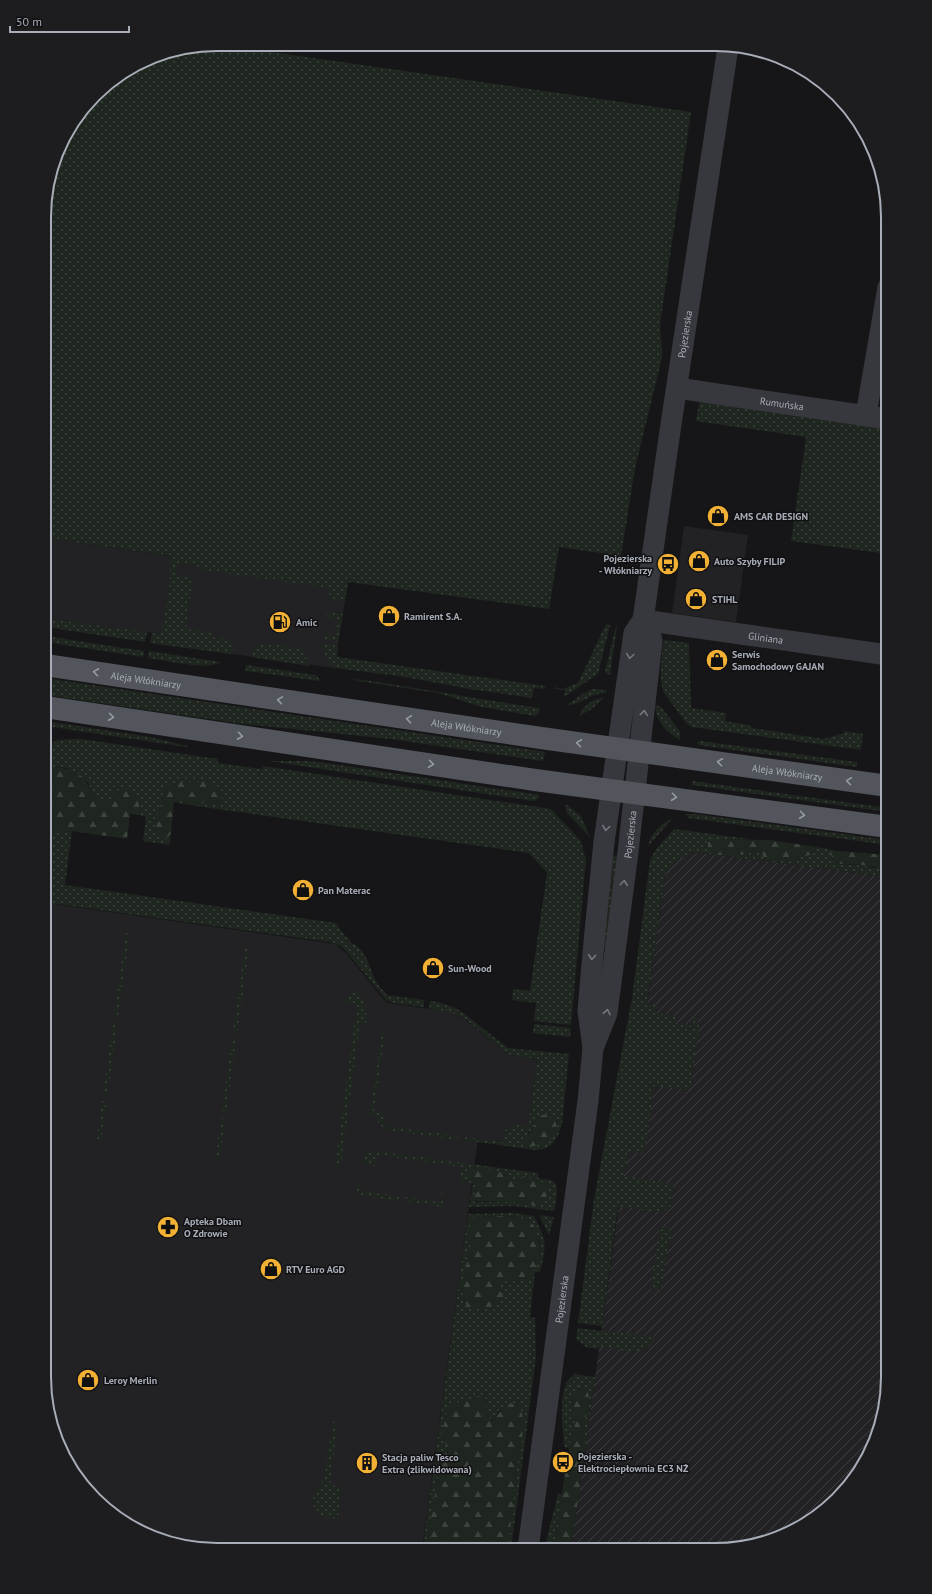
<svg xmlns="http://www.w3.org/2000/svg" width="932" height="1594" viewBox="0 0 932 1594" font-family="'PT Sans',sans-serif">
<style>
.built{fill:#222225}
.industrial{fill:url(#industrial-furrows)}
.grass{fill:url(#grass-dots);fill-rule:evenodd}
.forest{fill:url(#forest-firs)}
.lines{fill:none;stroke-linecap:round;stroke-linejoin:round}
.minor{stroke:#37383d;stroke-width:21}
.major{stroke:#53555c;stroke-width:22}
.oneway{stroke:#757881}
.oneway2{stroke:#979ba6}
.labels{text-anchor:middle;stroke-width:3;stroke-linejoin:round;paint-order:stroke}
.street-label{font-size:10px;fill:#a8adb8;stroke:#111113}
.poi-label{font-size:10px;font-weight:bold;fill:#a8adb8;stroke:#111113;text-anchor:start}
.rim{fill:none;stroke:#a8adb8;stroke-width:2}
</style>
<defs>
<pattern id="industrial-furrows" width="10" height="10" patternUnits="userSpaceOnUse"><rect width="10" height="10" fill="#222225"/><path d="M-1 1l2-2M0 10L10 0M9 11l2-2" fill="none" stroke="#3f3f43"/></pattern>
<pattern id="grass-dots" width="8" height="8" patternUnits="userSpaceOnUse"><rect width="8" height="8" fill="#1e261f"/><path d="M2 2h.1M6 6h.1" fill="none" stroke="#3c433d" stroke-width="1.8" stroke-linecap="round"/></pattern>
<pattern id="forest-firs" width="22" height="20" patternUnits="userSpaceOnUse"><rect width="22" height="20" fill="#1e261f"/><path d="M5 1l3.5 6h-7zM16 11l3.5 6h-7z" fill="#3c433d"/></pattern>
</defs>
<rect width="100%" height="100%" fill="#161618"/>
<path class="built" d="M684,526L748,535L736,622L672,613Z
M45,538L348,582L334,668L160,644L161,634L45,618Z
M45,903L335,944L346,953L383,999L388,1003L451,1012L464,1019L506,1053L514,1056L537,1059L528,1127L503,1142L478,1139L422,1549L194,1548L151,1537L112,1514L73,1473L53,1433L44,1377Z"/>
<path class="industrial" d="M693,852L888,877V1389L875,1443L852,1482L820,1514L771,1541L715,1550H571L665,875L669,867L687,854Z"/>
<path class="grass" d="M216,44L691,112L660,325L662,353L661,362L635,468L621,556L559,547L549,609L348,582L345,601L329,599L330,588L203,570L196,565L178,564L176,576L193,578L186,629L212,632V637L229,639L234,649L230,654L150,643L152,633L161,634L169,591L171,556L45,538V195L62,140L103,87L151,57Z
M709,400L888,428V554L791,541L806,437L696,421L699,403Z
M327,612L343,614L338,642L323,639L324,634L336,635L338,619L326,617Z
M45,618L147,632L145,642L45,627Z
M606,624L610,625L598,674L564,697L565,690L555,689V687L563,689L578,683Z
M616,626H617L610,675L605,672Z
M45,636L144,651L143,657L45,642Z
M665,640L689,643L691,708L726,713L725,721L749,725L752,728L824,739L844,733V731L863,734L861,750L692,727L687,724L664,693C658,678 662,658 663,642Z
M263,643L302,649L310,666L251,657L253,649Z
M323,644L338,646L337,657L545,686V689L534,688L532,698L470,689L399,676L334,668L324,654Z
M149,651L221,662C208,671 165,660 148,658Z
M246,665L316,675L320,680L319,681L246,671L245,669Z
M45,678L545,752L543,761L391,739L243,724L45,695Z
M350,678C413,687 476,699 540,708L539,712L535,716L482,707L438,693L359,681Z
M592,689L607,690L606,693C591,692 582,705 567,705L581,695Z
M603,698L592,709L579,716C582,707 593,698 603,698Z
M655,706H659L662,708L679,730L680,732V740C667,733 656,721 655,706Z
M45,721L150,737L187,746V747L45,726Z
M70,739H81L218,759V763L262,769L263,766L551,809L581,841L586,860L571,1025L534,1021L536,1003L512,1000L513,989L530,991L547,873L529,853L196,806L205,802L218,804L223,796L220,788L190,783H173L164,791L161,805L156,819L167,838L171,833L169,845L143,841L146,817L139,815L140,805L115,792L110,801H99L93,795L88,782L67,768L51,767L45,763V748L57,740Z
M700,741L857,762V767L698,745V742Z
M269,761H305L319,762L539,795V798L534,801Z
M692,781L888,808V812L692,785Z
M566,804L581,816L590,837L567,813L566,811Z
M686,814H695L888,840V845L688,818Z
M673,818L648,846C651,833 661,823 673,818Z
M674,829L750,839H719L746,854L755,851L763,855V857L789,861L796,858L810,855L817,847L828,849C838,871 843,863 861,865C865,865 870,867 874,868L887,861L885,856L888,857V877L693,852C682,856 671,864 665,875L647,1003L657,1005L656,1013L677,1016L676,1024L691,1026L692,1018L697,1019L699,1027L690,1090L654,1086L644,1154L628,1151L624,1176L674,1184L670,1209L660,1212L618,1207L602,1326L578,1323L594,1199L632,998L650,860L656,849Z
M53,831H72L65,885L336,923L346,937L350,939L349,942C367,947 369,969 377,983C379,987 384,991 387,995L424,1000V1007L393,1003L386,1000L346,951L341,946L330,942L57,904L56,905L45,903V836Z
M611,855L618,856L605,948H603Z
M126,932H130L118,1017L114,1016Z
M245,948L249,949L237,1033H233Z
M352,992C366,992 368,1013 366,1023H360L341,1163L339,1167L335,1168L357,1004L346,1002V997Z
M430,1001L438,1002L455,1008L466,1015L508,1048L569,1054L562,1124C558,1139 552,1150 535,1150L463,1140V1137L503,1142L505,1130L516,1125L528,1127L537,1059L514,1056L506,1053L465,1019C453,1012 442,1010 429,1009ZM538,1115L556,1123L527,1135L535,1125Z
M113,1022L118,1023L107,1096L103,1095Z
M534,1024L571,1028L570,1037L533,1033Z
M382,1033L385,1034L374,1112L385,1114L384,1126L458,1136L457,1140L388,1130C381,1127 377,1123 376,1115L370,1114Z
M232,1039H236L226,1112H222Z
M102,1101L107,1102L101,1141H97Z
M221,1118L225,1119L220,1158L216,1157Z
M375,1151L538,1173V1178L551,1180L556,1184L557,1192L555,1209L552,1211L514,1206L469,1207L473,1183L460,1181L462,1167L378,1155L376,1166L364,1164L362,1160C364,1153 368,1152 375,1151ZM503,1173L510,1179L520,1181L524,1176L549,1185L536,1206L514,1202H474L476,1185L474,1179Z
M362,1179L360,1191L400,1196L399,1201L356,1195L359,1184Z
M442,1190L443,1207L405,1201L406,1197L440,1202Z
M513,1213L534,1216C547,1242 547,1244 540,1272H535L530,1317L535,1318L536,1357L511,1549H507L513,1511L516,1468L522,1442L523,1419L520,1405L499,1411L493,1421L487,1415L486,1399L478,1396L466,1401L457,1403L442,1435L448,1448L447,1460L440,1466L426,1546L428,1549H410L411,1544L423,1545L468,1214ZM476,1217C492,1217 513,1213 528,1221C535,1224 535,1230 537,1236C537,1239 540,1241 540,1244C543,1261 533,1271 522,1281L511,1280H504L498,1287L467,1307L461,1287L469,1254L470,1221Z
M539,1215L554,1217L549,1235Z
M660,1227L668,1229L672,1235L671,1243H668L661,1290L651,1289Z
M578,1328L655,1337C648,1360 616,1349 599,1346L598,1349L586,1347L576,1339Z
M574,1374L595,1377L583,1463V1435L589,1399L572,1398L575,1424L569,1448L564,1447C563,1429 559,1400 566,1384C567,1380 572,1377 574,1374Z
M333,1421L337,1424V1428L330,1485L342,1487L338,1517L332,1519L320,1516L314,1507L313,1502L314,1493L324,1480Z
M558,1494H563L557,1524L555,1550H544Z"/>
<path class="forest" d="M45,763C55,770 66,766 77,773C89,780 89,792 99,801H110L115,792L125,787C138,794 141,801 139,815L130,814L127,839L72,831H53L45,836Z
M210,781L220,788L223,796L218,804L205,802L196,806L174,802L171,833L167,838L162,839L157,834L156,819L161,805L164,791L173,783Z
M719,839L770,840L817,847L810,855L796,858L789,861L763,858V855L755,851L746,854L720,855L708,848V842Z
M828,849C847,854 867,851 885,856L887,861L884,866C874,868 872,866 862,865C844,862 838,871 828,849Z
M538,1115H547L556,1123L557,1132L547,1144L527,1147L523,1143L535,1125Z
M471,1169H487L503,1173L510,1179L520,1181L524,1176L549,1185L548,1193L544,1203L536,1206L514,1202L474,1201L476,1185L474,1179L468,1177L467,1171Z
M476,1217C491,1217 529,1212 536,1229C537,1231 536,1233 537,1235C538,1244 542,1245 540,1256C538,1265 533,1272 530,1281C517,1282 508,1276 498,1287L503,1296C502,1298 501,1300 499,1302C494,1308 474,1312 467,1307L461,1287L469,1254V1221Z
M579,1386L587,1387L589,1398L583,1435V1463L571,1550H555L557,1524L569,1448L575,1424L572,1398Z
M478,1396L486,1398L487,1415L492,1421L508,1403L520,1405L523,1419L522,1442L516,1468L513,1511L507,1549H473L472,1545L466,1543L464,1549H428L426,1546L440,1466L447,1460L448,1448L442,1435L447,1408C457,1402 468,1400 478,1396Z"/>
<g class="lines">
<g class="minor">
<path id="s1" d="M677,388L888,419"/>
<path d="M866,415L888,287"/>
<path id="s2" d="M643,620L888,655"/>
<path id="s3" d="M593,1048L588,1011L594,942L604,842L633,640L634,633L643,620L670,431L728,47"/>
<path id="s4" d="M528,1549L588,1101L593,1048L607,1013L628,852L652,641L651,636L643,620"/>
</g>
<g class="major">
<path id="s5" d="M45,665L541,738L888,786"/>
<path d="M45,707L535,780L888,827"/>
</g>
</g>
<defs><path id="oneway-chevron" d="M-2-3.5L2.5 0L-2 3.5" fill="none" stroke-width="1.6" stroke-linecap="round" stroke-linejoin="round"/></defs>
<g class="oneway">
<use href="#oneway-chevron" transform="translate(630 656) rotate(98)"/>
<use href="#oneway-chevron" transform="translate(644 713) rotate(-84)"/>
<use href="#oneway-chevron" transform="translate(606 828) rotate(98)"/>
<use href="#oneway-chevron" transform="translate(624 883) rotate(-83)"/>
<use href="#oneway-chevron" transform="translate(592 957) rotate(95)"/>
<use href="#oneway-chevron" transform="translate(607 1012) rotate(-79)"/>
</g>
<g class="oneway2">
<use href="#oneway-chevron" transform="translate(96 672) rotate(-172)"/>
<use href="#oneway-chevron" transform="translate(280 700) rotate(-171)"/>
<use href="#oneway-chevron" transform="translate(111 717) rotate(8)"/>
<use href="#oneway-chevron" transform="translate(409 719) rotate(-172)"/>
<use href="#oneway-chevron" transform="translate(240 736) rotate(8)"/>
<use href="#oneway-chevron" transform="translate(579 743) rotate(-172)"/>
<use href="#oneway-chevron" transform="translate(720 762) rotate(-172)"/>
<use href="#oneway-chevron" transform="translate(431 764) rotate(8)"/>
<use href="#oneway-chevron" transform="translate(849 781) rotate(-172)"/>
<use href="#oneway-chevron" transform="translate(674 797) rotate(7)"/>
<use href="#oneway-chevron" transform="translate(802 815) rotate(8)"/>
</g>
<defs>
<g id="shop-disc" transform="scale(1.15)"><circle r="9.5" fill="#f2b134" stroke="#111113"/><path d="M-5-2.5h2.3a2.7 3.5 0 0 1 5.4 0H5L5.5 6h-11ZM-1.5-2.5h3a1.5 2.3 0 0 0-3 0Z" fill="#111"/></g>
<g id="bus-disc" transform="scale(1.15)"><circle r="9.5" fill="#f2b134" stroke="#111113"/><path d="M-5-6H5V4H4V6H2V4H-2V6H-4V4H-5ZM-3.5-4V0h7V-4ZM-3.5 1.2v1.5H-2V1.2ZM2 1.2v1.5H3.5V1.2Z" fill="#111"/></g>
<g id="fuel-disc" transform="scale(1.15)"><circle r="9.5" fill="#f2b134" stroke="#111113"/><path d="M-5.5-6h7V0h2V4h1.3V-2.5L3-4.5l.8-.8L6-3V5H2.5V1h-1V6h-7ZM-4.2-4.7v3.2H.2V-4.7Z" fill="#111"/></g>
<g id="pharmacy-disc" transform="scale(1.15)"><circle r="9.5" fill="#f2b134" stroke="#111113"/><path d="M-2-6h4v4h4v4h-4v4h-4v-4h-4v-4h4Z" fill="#111"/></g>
<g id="building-disc" transform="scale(1.15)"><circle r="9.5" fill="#f2b134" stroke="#111113"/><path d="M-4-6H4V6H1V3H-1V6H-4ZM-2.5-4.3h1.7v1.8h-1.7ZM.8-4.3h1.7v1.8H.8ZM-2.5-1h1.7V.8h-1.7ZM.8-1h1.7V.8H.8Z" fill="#111"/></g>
</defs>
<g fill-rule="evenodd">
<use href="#shop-disc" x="718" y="516"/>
<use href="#shop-disc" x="699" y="561"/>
<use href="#bus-disc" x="668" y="564"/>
<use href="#shop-disc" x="696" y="599"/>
<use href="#shop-disc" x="389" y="616"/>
<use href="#fuel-disc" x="280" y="622"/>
<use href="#shop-disc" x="717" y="660"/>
<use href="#shop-disc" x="303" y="890"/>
<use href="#shop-disc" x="433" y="968"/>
<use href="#pharmacy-disc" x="168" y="1227"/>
<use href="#shop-disc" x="271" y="1269"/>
<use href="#shop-disc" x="88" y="1380"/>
<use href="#bus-disc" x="563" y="1462"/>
<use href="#building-disc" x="367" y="1463"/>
</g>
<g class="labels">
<g class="street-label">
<text dy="4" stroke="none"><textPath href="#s3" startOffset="723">Pojezierska</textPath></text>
<text dy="4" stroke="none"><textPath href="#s1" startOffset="106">Rumuńska</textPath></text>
<text dy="4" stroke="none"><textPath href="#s2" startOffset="124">Gliniana</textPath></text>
<text dy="4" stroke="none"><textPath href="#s5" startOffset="102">Aleja Włókniarzy</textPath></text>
<text dy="4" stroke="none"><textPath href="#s5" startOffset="426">Aleja Włókniarzy</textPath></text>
<text dy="4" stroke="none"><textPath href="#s5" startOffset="750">Aleja Włókniarzy</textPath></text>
<text dy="4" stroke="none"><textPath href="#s4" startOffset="723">Pojezierska</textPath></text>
<text dy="4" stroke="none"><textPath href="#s4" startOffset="252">Pojezierska</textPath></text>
</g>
<g class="poi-label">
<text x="734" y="520">AMS CAR DESIGN</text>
<text x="652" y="562" text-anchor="end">Pojezierska<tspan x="652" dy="12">- Włókniarzy</tspan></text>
<text x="714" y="565">Auto Szyby FILIP</text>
<text x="712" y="603">STIHL</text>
<text x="404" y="620">Ramirent S.A.</text>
<text x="296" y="626">Amic</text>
<text x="732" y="658">Serwis<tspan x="732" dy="12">Samochodowy GAJAN</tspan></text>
<text x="318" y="894">Pan Materac</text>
<text x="448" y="972">Sun-Wood</text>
<text x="184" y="1225">Apteka Dbam<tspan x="184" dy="12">O Zdrowie</tspan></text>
<text x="286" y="1273">RTV Euro AGD</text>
<text x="104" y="1384">Leroy Merlin</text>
<text x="578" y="1460">Pojezierska -<tspan x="578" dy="12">Elektrociepłownia EC3 NŻ</tspan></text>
<text x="382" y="1461">Stacja paliw Tesco<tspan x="382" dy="12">Extra (zlikwidowana)</tspan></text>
</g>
</g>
<path d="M0 0H932V1594H0ZM217 51H715A166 166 0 0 1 881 217V1377A166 166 0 0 1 715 1543H217A166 166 0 0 1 51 1377V217A166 166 0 0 1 217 51Z" fill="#1d1d20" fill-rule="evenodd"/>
<path class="rim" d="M217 51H715A166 166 0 0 1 881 217V1377A166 166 0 0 1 715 1543H217A166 166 0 0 1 51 1377V217A166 166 0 0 1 217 51Z"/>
<path d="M10 26v6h119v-6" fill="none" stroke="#a8adb8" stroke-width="2"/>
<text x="16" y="26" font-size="12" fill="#a8adb8" stroke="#111113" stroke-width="3" paint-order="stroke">50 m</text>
</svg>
